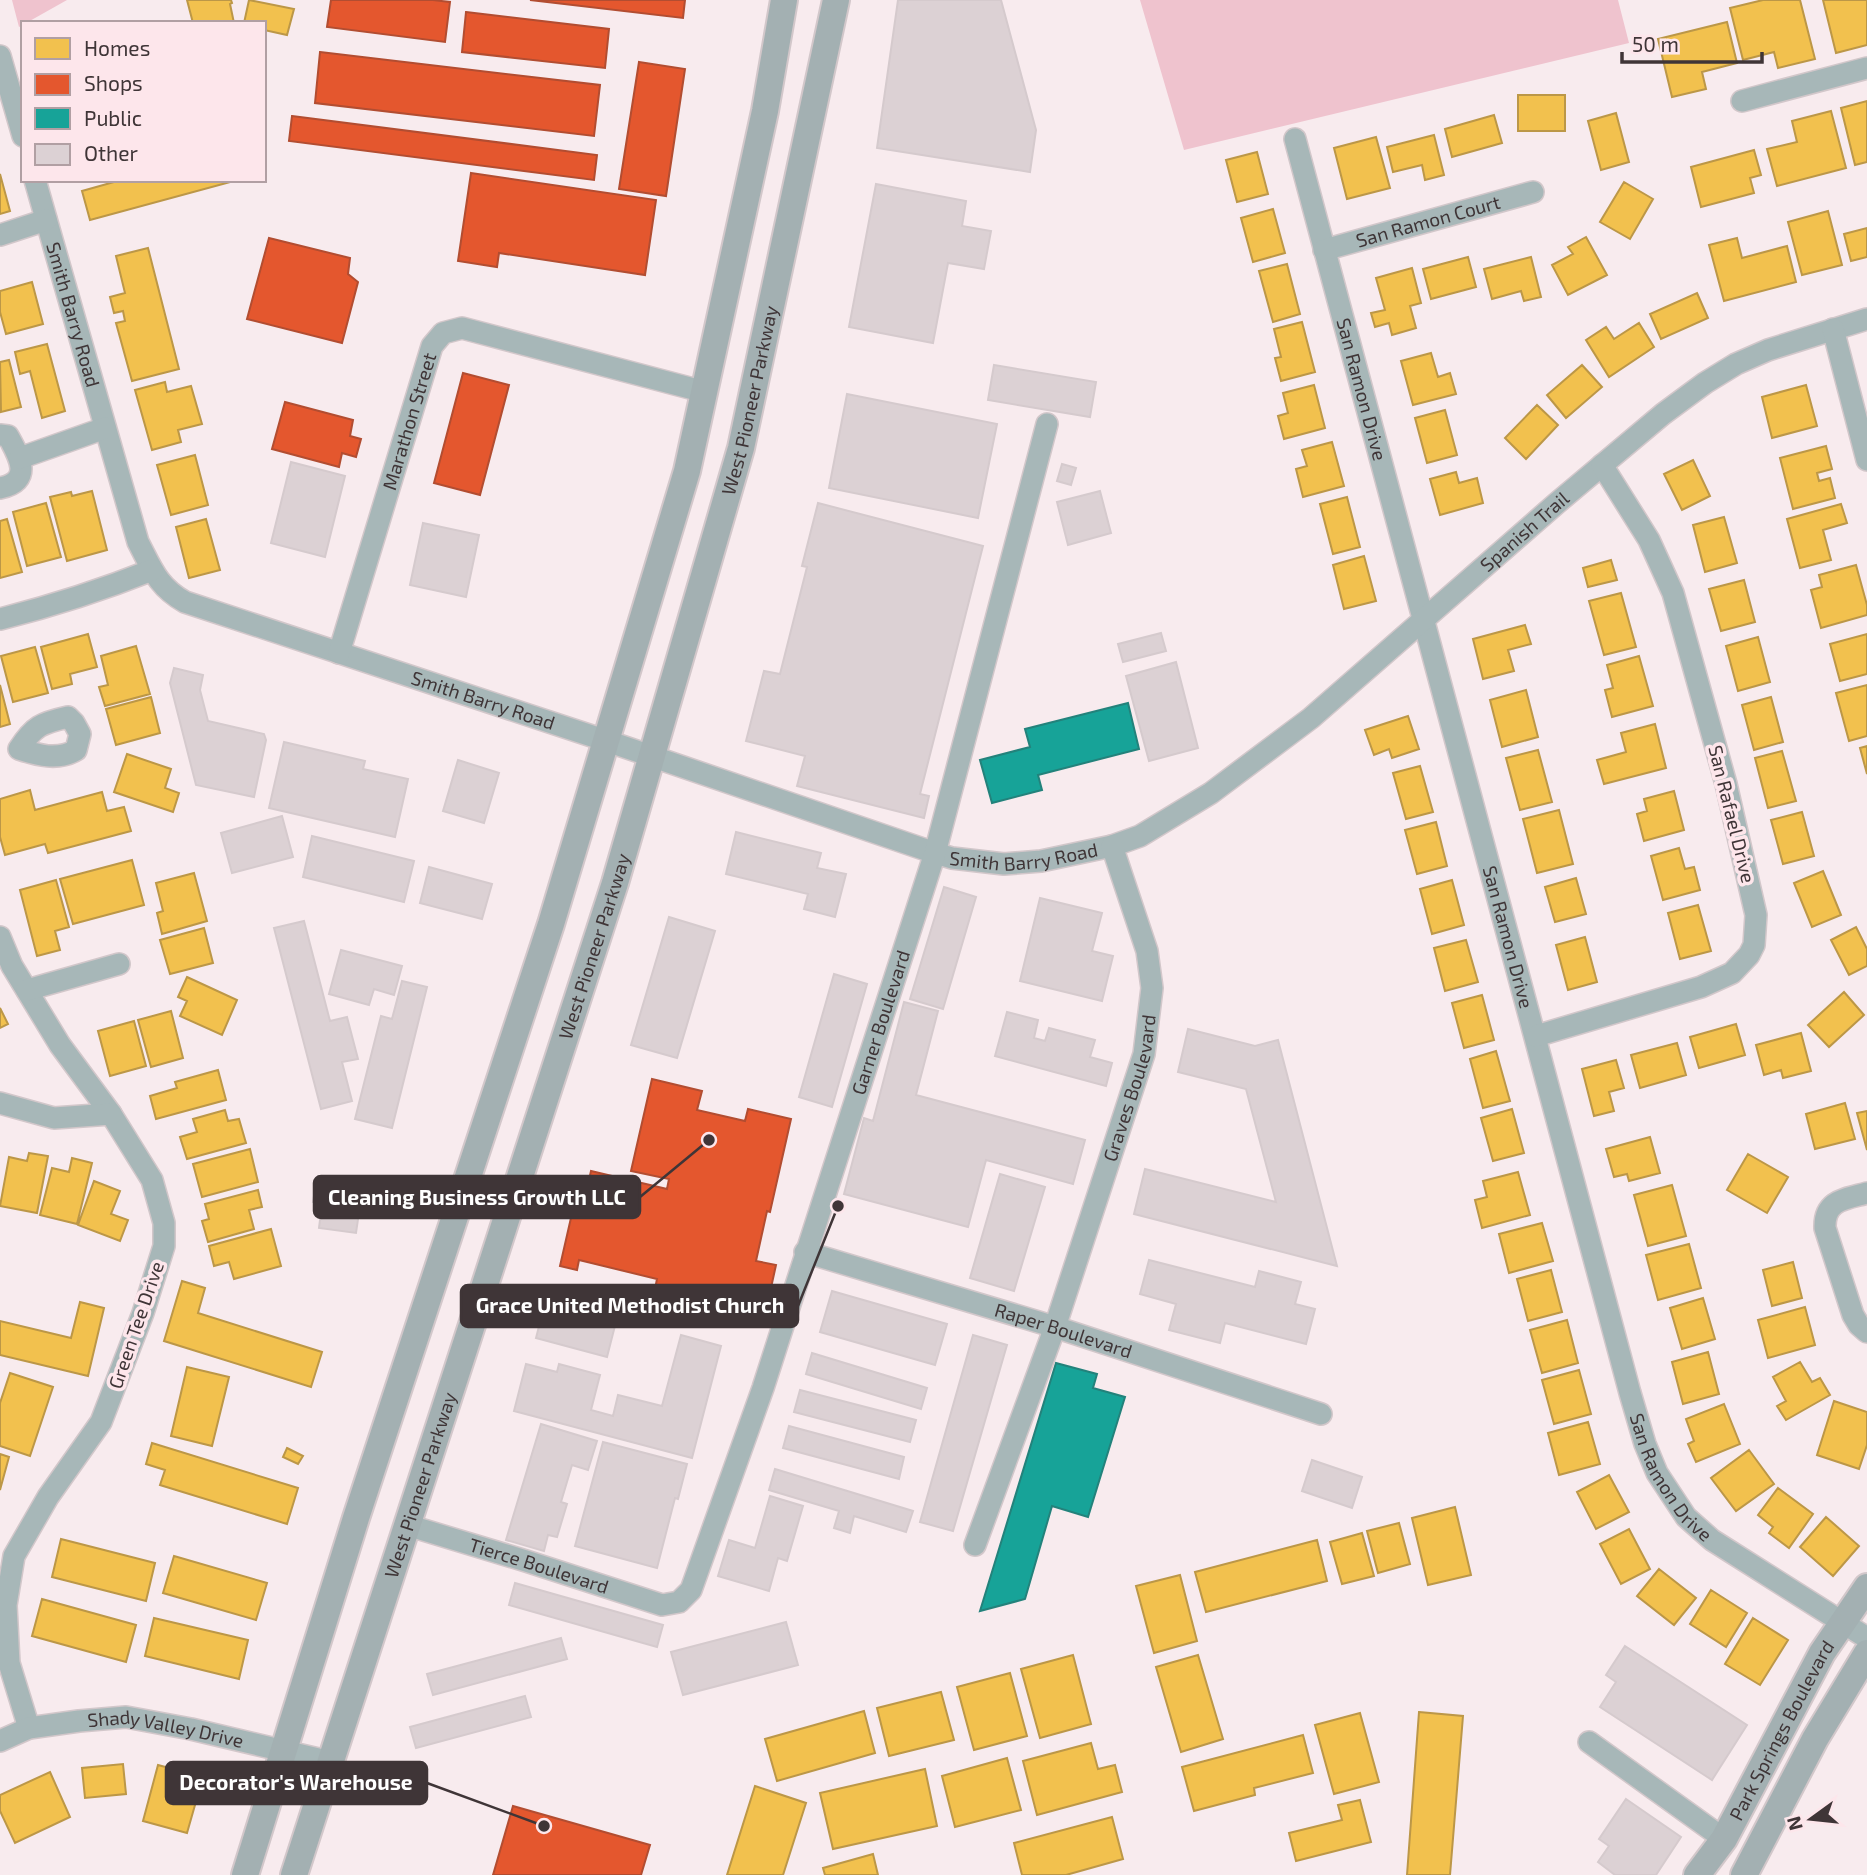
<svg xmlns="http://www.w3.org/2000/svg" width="1867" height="1875" viewBox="0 0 1867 1875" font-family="'Exo 2',sans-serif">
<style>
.green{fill:#efc3ce}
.homes{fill:#f2c14e;stroke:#bc9747;stroke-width:2}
.shops{fill:#e4572e;stroke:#b24d31;stroke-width:2}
.public{fill:#17a398;stroke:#23827b;stroke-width:2}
.building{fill:#dcd1d4;stroke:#d5cacd;stroke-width:2}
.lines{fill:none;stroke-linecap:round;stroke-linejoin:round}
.minor-casing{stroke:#d2c7ca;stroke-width:24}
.major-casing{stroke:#d2c7ca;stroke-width:30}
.minor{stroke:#a7b7b8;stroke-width:21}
.major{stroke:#a3b0b2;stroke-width:26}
.labels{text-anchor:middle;stroke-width:7;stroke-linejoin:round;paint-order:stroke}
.street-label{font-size:19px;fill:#3f3537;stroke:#fde6eb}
.leader{fill:none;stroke:#3f3537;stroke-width:2.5}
.callout-dot{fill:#3f3537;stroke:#fde6eb;stroke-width:2.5}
.callout{fill:#3f3537;stroke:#3f3537;stroke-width:2.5}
.callout-label{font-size:21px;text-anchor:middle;font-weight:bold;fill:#fff}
</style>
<rect width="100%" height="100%" fill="#f8ebee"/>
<path class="green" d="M12,0H67L19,27Z
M1140,0H1618L1629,43L1184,150Z"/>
<path class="homes" d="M187,0H231L232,3L230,4L234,23H193Z
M249,0L294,9L287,35L264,30V23H244Z
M1763,0H1800L1815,59L1778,68L1774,52L1743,60L1730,8Z
M1823,0H1867V45L1836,53Z
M1727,22L1737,63L1702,72L1706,89L1672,97L1658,39Z
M1518,95H1565V131H1518Z
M1867,101V162L1855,165L1841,108Z
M1831,111L1846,168L1777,186L1767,149L1797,142L1792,121Z
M1616,113L1629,162L1601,170L1588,121Z
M1494,115L1502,143L1452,157L1445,129Z
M1434,135L1444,175L1425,180L1422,165L1393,172L1387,147Z
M1376,137L1390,188L1347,199L1334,148Z
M1754,150L1761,175L1750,178L1754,193L1701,207L1691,167Z
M1257,152L1268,194L1237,202L1226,160Z
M0,174L10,211L0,214Z
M121,180H234V181L90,220L82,191Z
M1624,182L1653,199L1630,239L1600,222Z
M1273,209L1285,253L1253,262L1241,218Z
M1828,211L1842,265L1802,275L1788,222Z
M1867,228V257L1851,261L1844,234Z
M1586,237L1607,275L1568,295L1552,265L1573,254L1568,247Z
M1737,238L1742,258L1787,246L1796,282L1724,301L1709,245Z
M148,248L179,369L132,381L116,323L125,321L123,311L114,313L110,297L125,293L116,256Z
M1468,257L1476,287L1431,299L1423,269Z
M1531,257L1541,297L1524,301L1521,291L1492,299L1484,269Z
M1287,264L1300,314L1273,322L1259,271Z
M1412,268L1421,303L1410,306L1416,328L1392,335L1389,323L1375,327L1371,313L1385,310L1376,278Z
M32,282L43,324L6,334L0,312V291Z
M1697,293L1708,318L1661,339L1650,314Z
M1302,322L1315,372L1281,381L1275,358L1281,357L1274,329Z
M1639,323L1654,347L1609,377L1586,340L1606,327L1614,339Z
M47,344L65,411L42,418L30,371L20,374L15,352Z
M1431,353L1438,377L1450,373L1456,394L1413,405L1401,361Z
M9,360L21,407L1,412L0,362Z
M1582,365L1602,387L1566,418L1547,395Z
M165,382L167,392L191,386L202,424L178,430L181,442L152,450L135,390Z
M1314,385L1325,428L1284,439L1278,416L1288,413L1283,393Z
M1806,385L1817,426L1772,438L1762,397Z
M1537,405L1558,425L1526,459L1505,438Z
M1445,410L1457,455L1427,463L1415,418Z
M1332,442L1344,486L1303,497L1296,469L1307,466L1302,450Z
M1826,446L1832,469L1817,473L1819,481L1830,478L1835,498L1793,509L1780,458Z
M195,455L208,505L171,515L157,465Z
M1693,460L1710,496L1682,510L1664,474Z
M1456,472L1459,483L1477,478L1483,503L1440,515L1430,479Z
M92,491L107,550L67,561L50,497L71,492L72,496Z
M1347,497L1360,547L1333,554L1320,504Z
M46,503L61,557L27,566L13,512Z
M1841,504L1847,523L1823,530L1831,560L1800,568L1787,519Z
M1724,517L1737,563L1705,572L1693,525Z
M7,519L22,572L0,578V521Z
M206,519L220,570L189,578L176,527Z
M1364,556L1376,601L1344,609L1333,565Z
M1611,560L1617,580L1588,587L1583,568Z
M1856,565L1867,605V615L1821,628L1811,590L1822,587L1819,575Z
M1744,580L1755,622L1721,631L1709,589Z
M1621,593L1636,647L1604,655L1589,601Z
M1525,625L1531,644L1508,650L1514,671L1483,679L1473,639Z
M88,634L97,667L70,674L72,684L52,689L41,647Z
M1867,634V674L1840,681L1830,644Z
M1758,637L1770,682L1738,691L1726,646Z
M136,646L150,694L105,706L99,687L108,685L101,656Z
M35,647L48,693L13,702L1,656Z
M1639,656L1653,706L1612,717L1605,690L1613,688L1607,665Z
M0,685L10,724L0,727Z
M1867,685V736L1849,741L1836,693Z
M1526,690L1538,737L1502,747L1490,700Z
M151,697L160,733L116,745L106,709Z
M1771,697L1783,742L1754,750L1742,705Z
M1408,716L1419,749L1392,758L1389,749L1374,755L1365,730Z
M1655,724L1666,768L1604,784L1597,760L1626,752L1621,733Z
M1867,746V774L1860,748Z
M1538,750L1552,802L1520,810L1506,758Z
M1782,751L1796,801L1768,808L1755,758Z
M127,754L171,769L165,788L179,793L173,812L114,792Z
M1420,766L1433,812L1406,819L1393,773Z
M30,790L35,810L102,792L107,811L124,807L131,831L48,853L45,844L5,855L0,837V799Z
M1674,791L1684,830L1644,841L1637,814L1647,811L1644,799Z
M1559,810L1573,864L1537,873L1523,819Z
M1802,812L1814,856L1783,864L1771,820Z
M1436,822L1447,866L1417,874L1405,830Z
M1679,848L1685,869L1694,867L1700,890L1663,900L1651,856Z
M132,860L144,905L73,924L60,879Z
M1823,871L1841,915L1812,927L1794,883Z
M194,873L207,921L162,934L157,913L163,911L156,883Z
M1576,878L1586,914L1555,922L1545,887Z
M56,880L69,927L55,931L60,950L37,956L20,890Z
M1452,880L1464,925L1432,934L1420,889Z
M1698,905L1711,951L1680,959L1668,913Z
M1856,927L1867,949V966L1849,975L1831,940Z
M204,928L213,963L170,974L160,940Z
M1585,937L1597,982L1568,990L1556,945Z
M1466,940L1478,982L1445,991L1434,948Z
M187,977L237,1000L222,1035L180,1016L187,1001L178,997Z
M1844,992L1864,1015L1829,1047L1808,1025Z
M1482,995L1494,1040L1464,1048L1452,1003Z
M0,1008L8,1024L0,1028Z
M171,1011L183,1058L151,1067L138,1020Z
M134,1021L146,1066L110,1076L98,1031Z
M1736,1024L1745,1055L1699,1068L1690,1037Z
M1801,1033L1811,1071L1783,1078L1781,1070L1764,1075L1756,1045Z
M1677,1043L1686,1075L1640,1088L1631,1055Z
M1496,1051L1510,1101L1483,1108L1470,1059Z
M1616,1060L1624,1088L1609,1092L1614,1111L1594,1116L1582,1069Z
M218,1070L226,1100L156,1119L150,1096L177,1088L175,1082Z
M1845,1103L1855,1139L1815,1149L1806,1114Z
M1512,1109L1524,1153L1493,1161L1481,1118Z
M225,1110L228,1121L239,1119L246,1143L187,1159L180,1137L197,1132L193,1119Z
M1867,1111V1150L1857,1113Z
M1650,1137L1660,1173L1629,1181L1627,1174L1614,1177L1606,1149Z
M250,1149L258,1182L202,1197L193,1164Z
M29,1153L48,1156L37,1213L0,1206L9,1157L27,1161Z
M1748,1154L1788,1177L1767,1213L1727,1190Z
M72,1158L92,1163L77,1224L40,1215L52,1168L69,1172Z
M1518,1172L1530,1215L1482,1228L1475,1200L1487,1197L1483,1181Z
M94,1181L120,1191L111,1214L128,1220L120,1241L78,1225Z
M1672,1185L1686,1236L1648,1246L1634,1195Z
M258,1190L262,1207L249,1210L254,1229L208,1242L202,1221L209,1219L205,1204Z
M1542,1223L1553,1261L1509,1273L1499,1234Z
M271,1229L281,1266L234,1279L229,1262L214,1266L209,1246Z
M1689,1244L1701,1288L1658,1300L1646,1255Z
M1793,1262L1802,1298L1772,1306L1763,1270Z
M1551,1270L1562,1312L1528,1321L1517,1279Z
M182,1281L205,1288L198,1313L322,1352L311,1387L164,1341Z
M1703,1298L1715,1339L1682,1349L1670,1308Z
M80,1302L104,1308L88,1376L0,1355V1321L71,1338Z
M1805,1307L1815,1345L1768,1358L1758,1320Z
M1567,1320L1578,1363L1542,1373L1530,1330Z
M1708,1352L1719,1394L1683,1404L1672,1362Z
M1800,1362L1812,1382L1820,1378L1830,1395L1786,1420L1777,1406L1786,1401L1773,1377Z
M187,1367L229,1377L212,1446L171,1436Z
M1579,1370L1591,1414L1554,1424L1542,1380Z
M10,1373L53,1387L30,1456L0,1446V1403Z
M1834,1401L1867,1412V1445L1859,1469L1817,1455Z
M1724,1404L1740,1444L1696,1462L1688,1444L1694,1441L1686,1419Z
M1588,1422L1600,1464L1559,1475L1548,1433Z
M152,1443L298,1488L287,1524L160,1485L165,1470L146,1464Z
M287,1448L303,1456L298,1464L283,1457Z
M1749,1450L1774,1484L1736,1511L1711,1478Z
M0,1454L9,1457L0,1490Z
M1609,1475L1629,1512L1596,1529L1577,1492Z
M1778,1488L1813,1514L1789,1548L1769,1533L1773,1527L1758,1515Z
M1455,1507L1471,1575L1428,1585L1412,1518Z
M1826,1517L1859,1546L1833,1576L1800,1547Z
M1399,1523L1410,1564L1378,1573L1367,1531Z
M1629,1529L1650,1569L1621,1584L1600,1544Z
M1362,1533L1374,1576L1342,1584L1330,1542Z
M61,1539L155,1563L146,1601L52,1577Z
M1317,1540L1327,1581L1206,1612L1195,1572Z
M174,1556L267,1583L256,1620L163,1593Z
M1659,1569L1696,1598L1674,1625L1637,1596Z
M1180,1575L1197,1641L1154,1653L1136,1586Z
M1711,1590L1747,1613L1726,1647L1690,1624Z
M42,1599L136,1625L126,1662L32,1636Z
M154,1618L248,1640L239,1679L145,1656Z
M1753,1618L1788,1640L1760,1685L1725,1664Z
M1073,1655L1091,1724L1040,1738L1021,1669Z
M1198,1655L1223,1739L1181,1752L1156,1667Z
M1010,1673L1027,1736L974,1750L957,1687Z
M941,1692L954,1740L889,1756L877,1708Z
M864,1711L875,1753L777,1781L765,1739Z
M1419,1712L1463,1716L1450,1875H1407Z
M1360,1713L1379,1782L1334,1794L1315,1725Z
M1303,1735L1313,1773L1254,1788L1255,1795L1194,1811L1182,1767Z
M1091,1743L1098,1769L1115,1765L1122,1792L1037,1815L1023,1761Z
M1007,1758L1021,1810L955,1827L942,1776Z
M123,1764L126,1794L85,1798L82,1768Z
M158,1765L203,1777L187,1833L143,1821Z
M925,1769L937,1826L833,1849L820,1793Z
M50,1772L70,1817L15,1843L0,1811V1795Z
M755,1786L806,1803L783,1875H727Z
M1360,1800L1371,1842L1296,1861L1289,1833L1342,1820L1338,1805Z
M1112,1817L1123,1859L1066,1875H1022L1014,1843Z
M873,1854L878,1875H825L823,1868Z"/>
<path class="shops" d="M331,0H433L450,2L445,42L327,27Z
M530,0H685L683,18Z
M466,12L609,29L605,68L462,52Z
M320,52L600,85L594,136L315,103Z
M639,62L685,69L666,196L619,189Z
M292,116L597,155L594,180L289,141Z
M471,173L656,200L645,275L499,253L497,267L458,261Z
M269,238L350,258L348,274L358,282L342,343L247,319Z
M463,373L509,385L480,495L434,483Z
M285,402L353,420L350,436L361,439L356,457L342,453L339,467L272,449Z
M652,1079L702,1091L697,1110L745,1121L748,1109L791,1119L770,1212L767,1211L756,1261L776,1265L765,1315L733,1308L737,1292L720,1289L715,1308L654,1294L657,1279L579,1260L577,1270L560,1266L573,1209L582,1212L591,1171L667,1189L669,1179L631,1171Z
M513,1806L650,1845L641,1875H493Z"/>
<path class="public" d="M1128,703L1139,749L1038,775L1042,790L992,803L980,760L1030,747L1025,729Z
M1056,1363L1097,1374L1093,1388L1125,1397L1088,1517L1052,1506L1025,1599L980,1611Z"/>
<path class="building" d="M898,0H1001L1036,130L1030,172L877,148Z
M876,184L966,201L962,226L991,231L984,269L948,263L933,343L849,327Z
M994,365L1096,382L1090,417L988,400Z
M847,394L997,424L978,518L829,488Z
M291,462L345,476L325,557L271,543Z
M1062,464L1076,468L1071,485L1057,481Z
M1100,491L1111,533L1068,545L1057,502Z
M818,503L983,546L920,794L929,796L924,818L797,786L805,756L746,741L764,671L780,674L807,567L802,566Z
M423,523L479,535L466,597L410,585Z
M1161,633L1166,651L1123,662L1118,644Z
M1176,662L1198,748L1149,761L1126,676Z
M174,668L203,675L200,690L208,721L264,734L266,740L254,797L196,785L170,683Z
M284,742L365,761L363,769L408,779L395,837L269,808Z
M458,760L499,773L484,823L443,811Z
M282,816L293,857L232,873L221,833Z
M736,832L821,853L817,868L846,874L835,917L804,909L808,894L726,874Z
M312,836L414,861L404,902L303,877Z
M429,867L492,884L482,919L420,903Z
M944,887L976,897L943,1009L910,999Z
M1040,898L1102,913L1092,951L1113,956L1102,1001L1020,981Z
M669,917L715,931L677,1058L631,1045Z
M304,921L330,1021L347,1017L358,1059L342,1062L352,1101L321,1109L274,928Z
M341,950L402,966L394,995L374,989L369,1005L329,994Z
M834,974L867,984L832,1107L799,1097Z
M402,981L427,987L392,1128L355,1119L381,1016L392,1019Z
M904,1002L938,1011L916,1095L1085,1140L1073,1184L986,1160L968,1227L844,1194L864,1118L873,1121Z
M1007,1012L1038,1020L1034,1038L1045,1041L1049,1028L1095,1040L1090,1057L1112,1063L1106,1086L995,1056Z
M1188,1029L1255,1046L1278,1040L1337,1266L1134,1214L1145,1169L1276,1202L1246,1089L1178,1072Z
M1000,1174L1045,1187L1014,1291L970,1278Z
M317,1178L363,1185L356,1233L319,1228L322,1204L313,1202Z
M1149,1260L1255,1287L1259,1271L1301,1282L1295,1304L1315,1309L1306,1344L1225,1323L1220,1343L1169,1330L1176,1304L1140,1294Z
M832,1291L947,1324L935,1365L820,1332Z
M547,1295L618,1314L607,1357L536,1338Z
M681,1335L721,1346L692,1458L514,1411L526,1364L557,1372L559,1364L600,1375L591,1410L613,1416L618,1395L662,1406Z
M973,1335L1007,1345L953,1531L920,1522Z
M812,1353L927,1388L921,1409L806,1374Z
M800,1390L916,1420L910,1442L794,1412Z
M541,1424L597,1441L588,1470L572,1465L561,1502L567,1504L557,1537L548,1535L544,1551L506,1540Z
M789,1426L904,1457L899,1479L783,1448Z
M603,1442L687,1464L678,1499L675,1498L657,1568L575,1546Z
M1312,1460L1362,1477L1352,1508L1302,1491Z
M775,1469L913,1511L906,1532L854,1516L850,1533L834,1528L839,1511L769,1490Z
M770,1496L803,1506L787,1561L778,1558L769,1591L718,1576L729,1540L755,1548Z
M515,1583L663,1625L657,1647L509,1605Z
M786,1622L798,1665L683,1695L671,1652Z
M561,1638L567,1659L433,1695L427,1674Z
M1625,1646L1747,1725L1712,1780L1600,1707L1616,1682L1606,1675Z
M525,1696L531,1717L416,1748L410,1727Z
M1626,1799L1681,1837L1656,1875H1615L1598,1862L1609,1846L1599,1839Z"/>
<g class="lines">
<g class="minor-casing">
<g id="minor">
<path d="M0,56L23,136"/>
<path d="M1742,101L1867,68"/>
<path id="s1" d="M1295,139L1630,1393L1645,1444L1657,1473L1686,1517L1712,1540L1867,1638"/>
<path id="s2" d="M35,180L138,542C152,569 158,587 185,602L607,741L935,853L952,858L1004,864L1041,861L1112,846L1140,836L1211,793L1311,718L1557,503L1663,414L1705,383L1736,364L1768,350L1867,319"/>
<path d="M0,235L46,220"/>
<path id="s3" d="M1324,250L1533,192"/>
<path d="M1833,329L1867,460"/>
<path d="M0,435L8,436C19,456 34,481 0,488"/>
<path d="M20,458L105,428"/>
<path d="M0,619C52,606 102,590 152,570"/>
<path id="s4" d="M339,653L432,346L443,333L462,328L705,392"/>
<path d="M68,717L74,723L80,734L76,750C58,761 37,755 19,749C34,726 41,723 68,717Z"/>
<path d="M0,937L12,966L60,1045L111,1114L152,1180L164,1223V1246L143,1313L101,1422L48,1497L14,1556L6,1605L9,1663L29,1728"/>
<path d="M27,990L119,964"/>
<path d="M1536,1036L1701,987L1732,973L1749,955L1754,945L1756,915L1726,784L1673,593L1649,540L1602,465"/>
<path d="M0,1103L54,1118L111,1114"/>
<path d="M1867,1193C1845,1199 1824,1200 1825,1228L1853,1315L1859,1325L1867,1332"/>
<path id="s5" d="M805,1252L1055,1327L1321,1414"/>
<path id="s6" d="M407,1525L526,1561L662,1605L679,1602L691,1590L763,1388L935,853L1047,424"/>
<path id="s7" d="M975,1545L1055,1327L1144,1054L1152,988L1147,951L1112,846"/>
<path id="s8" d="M0,1741L29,1728L79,1721L126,1717L191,1729L331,1762"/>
<path d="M1589,1742L1724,1839"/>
</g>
</g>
<g class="major-casing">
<g id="major">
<path d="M245,1875L356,1518L551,924L687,471L765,111L784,0"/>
<path id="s9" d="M294,1875L615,883L741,448L836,0"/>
<path id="s10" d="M1697,1875L1724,1839L1822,1653L1867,1587"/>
<path d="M1744,1875L1815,1739L1867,1653"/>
</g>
</g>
<use href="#minor" class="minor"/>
<use href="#major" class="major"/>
</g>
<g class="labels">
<g class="street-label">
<text dy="7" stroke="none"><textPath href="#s3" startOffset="108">San Ramon Court</textPath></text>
<text dy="7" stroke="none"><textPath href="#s2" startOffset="140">Smith Barry Road</textPath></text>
<text dy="7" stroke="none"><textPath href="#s1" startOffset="259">San Ramon Drive</textPath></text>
<text dy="7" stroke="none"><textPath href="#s9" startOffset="1544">West Pioneer Parkway</textPath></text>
<text dy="7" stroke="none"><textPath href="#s4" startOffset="242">Marathon Street</textPath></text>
<text dy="7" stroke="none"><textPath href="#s2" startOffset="1946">Spanish Trail</textPath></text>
<text dy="7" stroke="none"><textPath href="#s2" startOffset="768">Smith Barry Road</textPath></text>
<text transform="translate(1732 814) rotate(76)" y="7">San Rafael Drive</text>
<text dy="7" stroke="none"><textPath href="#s2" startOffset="1335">Smith Barry Road</textPath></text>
<text dy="7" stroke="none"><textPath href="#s1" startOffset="826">San Ramon Drive</textPath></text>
<text dy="7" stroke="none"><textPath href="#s9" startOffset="976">West Pioneer Parkway</textPath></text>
<text dy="7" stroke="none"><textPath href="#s6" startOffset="900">Garner Boulevard</textPath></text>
<text dy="7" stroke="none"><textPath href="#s7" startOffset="483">Graves Boulevard</textPath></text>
<text transform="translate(136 1325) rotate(-71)" y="7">Green Tee Drive</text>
<text dy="7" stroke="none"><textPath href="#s5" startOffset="270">Raper Boulevard</textPath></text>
<text dy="7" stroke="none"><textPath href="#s1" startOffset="1393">San Ramon Drive</textPath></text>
<text dy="7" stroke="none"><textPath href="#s9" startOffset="410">West Pioneer Parkway</textPath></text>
<text dy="7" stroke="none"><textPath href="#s6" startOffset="138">Tierce Boulevard</textPath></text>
<text dy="7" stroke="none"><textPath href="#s10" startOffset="168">Park Springs Boulevard</textPath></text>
<text dy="7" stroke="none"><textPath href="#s8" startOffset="170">Shady Valley Drive</textPath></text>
</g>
</g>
<path class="leader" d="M709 1140L640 1197M838 1206L798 1306M544 1826L427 1783"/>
<g class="callout-dot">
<circle cx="709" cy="1140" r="7"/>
<circle cx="838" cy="1206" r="7"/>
<circle cx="544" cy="1826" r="7"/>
</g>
<g class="callout">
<rect x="314" y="1176" width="326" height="42" rx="7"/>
<rect x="461" y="1285" width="337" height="42" rx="7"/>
<rect x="166" y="1762" width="261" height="42" rx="7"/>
</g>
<g class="callout-label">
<text x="477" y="1205">Cleaning Business Growth LLC</text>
<text x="630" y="1313">Grace United Methodist Church</text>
<text x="296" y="1790">Decorator's Warehouse</text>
</g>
<rect x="21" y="21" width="245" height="161" fill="#fde6eb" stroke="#b19fa3" stroke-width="2"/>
<rect x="35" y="38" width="35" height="21" fill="#f2c14e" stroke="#b19fa3" stroke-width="2"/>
<text x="84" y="56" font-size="21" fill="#3f3537">Homes</text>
<rect x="35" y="74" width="35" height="21" fill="#e4572e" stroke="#b19fa3" stroke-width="2"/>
<text x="84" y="91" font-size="21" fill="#3f3537">Shops</text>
<rect x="35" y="108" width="35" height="21" fill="#17a398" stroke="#b19fa3" stroke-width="2"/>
<text x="84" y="126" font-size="21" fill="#3f3537">Public</text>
<rect x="35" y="144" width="35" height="21" fill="#dcd1d4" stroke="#b19fa3" stroke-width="2"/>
<text x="84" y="161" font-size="21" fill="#3f3537">Other</text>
<g transform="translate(1811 1819) rotate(255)" stroke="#fde6eb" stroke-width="5" paint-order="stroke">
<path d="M0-5L12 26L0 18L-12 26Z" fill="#3f3537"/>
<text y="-10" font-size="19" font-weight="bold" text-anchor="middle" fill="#3f3537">N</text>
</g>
<path d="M1622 52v10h140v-10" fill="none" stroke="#3f3537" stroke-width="3.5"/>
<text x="1632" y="52" font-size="21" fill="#3f3537" stroke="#fde6eb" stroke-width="5" paint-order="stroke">50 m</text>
</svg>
